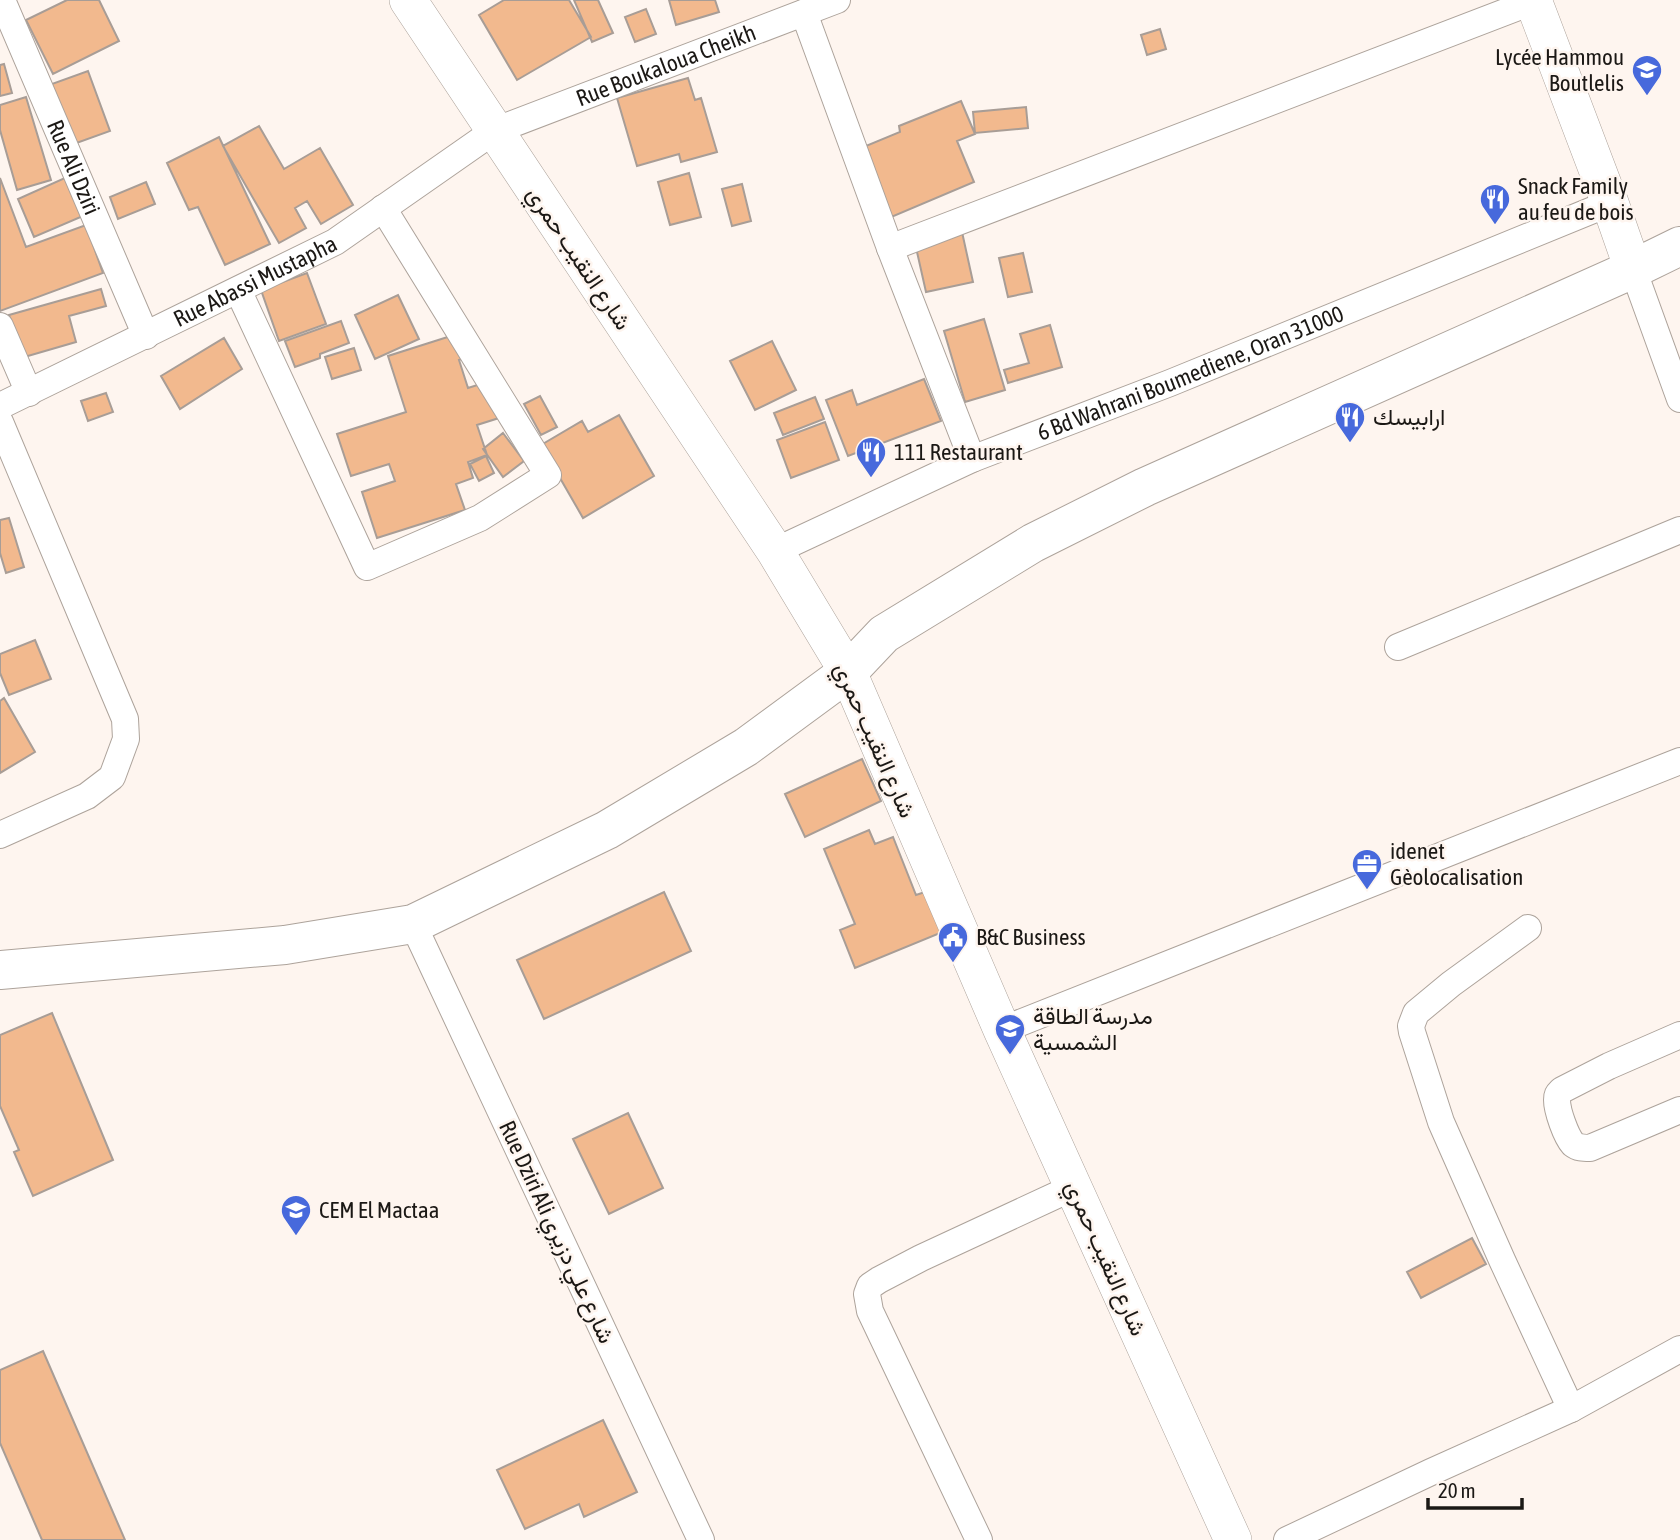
<svg xmlns="http://www.w3.org/2000/svg" width="1680" height="1540" viewBox="0 0 1680 1540" font-family="'Asap Condensed',Vazirmatn,sans-serif">
<style>
.building{fill:#f2b98e;stroke:#a89d96;stroke-width:2}
.lines{fill:none;stroke-linecap:round;stroke-linejoin:round}
.street-casing{stroke:#ada39b;stroke-width:28}
.secondary-casing{stroke:#ada39b;stroke-width:38}
.primary-casing{stroke:#ada39b;stroke-width:40}
.street{stroke:#fff;stroke-width:26}
.secondary{stroke:#fff;stroke-width:37}
.primary{stroke:#fff;stroke-width:38}
.labels{text-anchor:middle;stroke-width:5;stroke-linejoin:round;paint-order:stroke}
.poi-label{font-size:23px;fill:#1b1815;stroke:#fef5ef;text-anchor:start}
.street-label{font-size:23px;fill:#1b1815;stroke:#fef5ef}
</style>
<rect width="100%" height="100%" fill="#fef5ef"/>
<path class="building" d="M67,0H99L119,41L53,74L26,20Z
M504,0H569L591,37L517,80L479,15Z
M574,0H598L613,33L592,42Z
M669,0H715L719,12L676,25Z
M646,9L656,34L635,42L625,17Z
M1160,29L1166,49L1147,55L1141,35Z
M4,64L12,93L0,96V65Z
M88,71L110,131L71,145L49,85Z
M688,78L695,100L701,98L717,152L681,162L679,154L637,166L617,98Z
M26,97L51,180L17,190L0,130V105Z
M961,101L975,134L957,141L974,182L889,218L861,148L900,132L899,126Z
M1026,107L1028,128L975,133L973,112Z
M259,126L284,169L320,148L353,205L321,224L307,201L295,208L306,228L279,243L223,146Z
M219,137L270,244L225,265L198,207L189,210L167,163Z
M689,173L701,217L670,225L658,182Z
M67,177L83,216L34,237L18,199Z
M0,178L26,247L86,225L103,273L0,311Z
M146,182L155,204L118,219L110,197Z
M742,184L751,221L732,226L722,189Z
M962,232L973,282L926,292L915,243Z
M1023,253L1032,292L1008,297L999,258Z
M307,273L326,324L279,341L261,290Z
M101,289L106,306L69,316L76,342L21,358L9,315Z
M398,295L419,339L375,359L355,315Z
M984,319L1005,390L965,402L944,331Z
M341,321L349,343L320,354V358L295,367L285,341Z
M1050,325L1062,367L1008,383L1004,370L1029,363L1020,334Z
M457,334L465,358L459,360L468,388L487,382L499,418L477,425L487,455L468,462L473,478L456,484L465,510L377,538L362,492L395,481L389,464L351,476L337,434L406,412L388,356Z
M224,338L242,369L180,409L161,376Z
M772,341L796,390L755,410L730,361Z
M354,348L361,370L332,379L325,357Z
M924,379L941,421L848,456L826,400L852,390L857,405Z
M106,393L113,412L88,421L81,401Z
M540,396L557,427L541,435L524,404Z
M815,397L824,419L783,435L774,413Z
M619,415L654,476L583,518L541,445L582,421L588,432Z
M825,422L839,460L791,478L777,440Z
M503,433L524,461L503,477L483,449Z
M486,456L494,473L479,481L470,464Z
M9,518L24,567L6,573L0,553V520Z
M35,640L51,679L9,695L0,673V654Z
M4,698L35,752L0,773V701Z
M862,759L881,801L805,837L785,794Z
M869,830L875,844L893,837L916,895L928,891L945,931L855,968L840,930L855,924L824,849Z
M664,892L691,951L544,1019L517,960Z
M52,1013L113,1160L33,1196L14,1152L19,1150L0,1106V1035Z
M628,1113L663,1188L609,1214L573,1139Z
M1472,1238L1486,1264L1421,1298L1407,1272Z
M43,1351L125,1540H42L0,1443V1370Z
M603,1420L637,1492L584,1517L579,1504L525,1529L497,1470Z"/>
<g class="lines">
<g class="street-casing">
<g id="street">
<path id="s1" d="M2,0L146,336"/>
<path d="M804,13L890,248L972,459"/>
<path d="M890,248L1534,1"/>
<path d="M1633,269L1680,399"/>
<path d="M238,290L367,567L480,518L548,475L383,208"/>
<path d="M0,326L29,393"/>
<path id="s2" d="M0,406L335,242L494,131L837,0"/>
<path d="M0,422L125,719L126,739L112,777L87,796L0,835"/>
<path id="s3" d="M775,551L972,459L1170,383L1610,203"/>
<path d="M1398,647L1680,530"/>
<path d="M413,924L701,1540"/>
<path d="M1528,928L1451,984L1416,1013L1411,1026L1412,1032L1441,1122L1502,1260L1571,1409"/>
<path d="M1002,1030L1680,761"/>
<path d="M1680,1035L1609,1066L1562,1090C1558,1094 1557,1094 1557,1100C1557,1111 1566,1136 1573,1144C1578,1148 1583,1148 1590,1148L1680,1110"/>
<path d="M979,1540L870,1311L867,1294L870,1286L879,1280L921,1258L1074,1187"/>
<path d="M1287,1540L1431,1472L1571,1409L1680,1349"/>
</g>
</g>
<g class="secondary-casing">
<path id="secondary" d="M408,0L775,551L848,672L1002,1030L1233,1540
M1533,0L1610,203L1633,269"/>
</g>
<g class="primary-casing">
<path id="primary" d="M0,970L285,945L413,924L607,830L746,747L848,672L884,634L1033,543L1145,487L1633,269L1680,246"/>
</g>
<use href="#street" class="street"/>
<use href="#secondary" class="secondary"/>
<use href="#primary" class="primary"/>
</g>
<defs>
<g id="school-pin" transform="scale(1.575)"><path d="M0 17L-7.5 6A9.5 9.5 0 1 1 7.5 6Z" fill="#4769dc" stroke="#fef5ef"/><path d="M0-5L7-2L0 1L-7-2ZM-4 1L0 2.5L4 1V4Q0 6-4 4Z" fill="#fff"/></g>
<g id="restaurant-pin" transform="scale(1.575)"><path d="M0 17L-7.5 6A9.5 9.5 0 1 1 7.5 6Z" fill="#4769dc" stroke="#fef5ef"/><path d="M-5-6h1v4h1v-4h1v4h1v-4h1v5L-1.5 .5V6h-2V.5L-5-1ZM5-6V6H3V1.5H1.5Q1.5-4 5-6Z" fill="#fff"/></g>
<g id="office-pin" transform="scale(1.575)"><path d="M0 17L-7.5 6A9.5 9.5 0 1 1 7.5 6Z" fill="#4769dc" stroke="#fef5ef"/><path d="M-6-3h4V-5.5h4V-3h4V5H-6ZM-1-4.5V-3h2v-1.5ZM-6 0V1H6V0Z" fill="#fff"/></g>
<g id="civic-pin" transform="scale(1.575)"><path d="M0 17L-7.5 6A9.5 9.5 0 1 1 7.5 6Z" fill="#4769dc" stroke="#fef5ef"/><path d="M-.6-6.5H3V-4.5H.6V-3L4-1V1h2V6H-6V1h2V-1L-.6-3ZM-1.2 2.5V6h2.4V2.5Z" fill="#fff"/></g>
</defs>
<g fill-rule="evenodd">
<use href="#school-pin" x="1647" y="70"/>
<use href="#restaurant-pin" x="1495" y="199"/>
<use href="#restaurant-pin" x="1350" y="417"/>
<use href="#restaurant-pin" x="871" y="452"/>
<use href="#office-pin" x="1367" y="864"/>
<use href="#civic-pin" x="953" y="937"/>
<use href="#school-pin" x="1010" y="1029"/>
<use href="#school-pin" x="296" y="1210"/>
</g>
<g class="labels">
<g class="poi-label">
<text x="1624" y="65" text-anchor="end">Lycée Hammou<tspan x="1624" dy="26">Boutlelis</tspan></text>
<text x="1518" y="194">Snack Family<tspan x="1518" dy="26">au feu de bois</tspan></text>
<text x="1373" y="425">ارابيسك</text>
<text x="894" y="460">111 Restaurant</text>
<text x="1390" y="859">idenet<tspan x="1390" dy="26">Gèolocalisation</tspan></text>
<text x="976" y="945">B&amp;C Business</text>
<text x="1033" y="1024">مدرسة الطاقة<tspan x="1033" dy="26">الشمسية</tspan></text>
<text x="319" y="1218">CEM El Mactaa</text>
</g>
<g class="street-label">
<text dy="8" stroke="none"><textPath href="#s2" startOffset="751">Rue Boukaloua Cheikh</textPath></text>
<text dy="8" stroke="none"><textPath href="#s1" startOffset="182">Rue Ali Dziri</textPath></text>
<text transform="translate(579 258) rotate(56)" y="8">شارع النقيب حمري</text>
<text dy="8" stroke="none"><textPath href="#s2" startOffset="284">Rue Abassi Mustapha</textPath></text>
<text dy="8" stroke="none"><textPath href="#s3" startOffset="452">6 Bd Wahrani Boumediene, Oran 31000</textPath></text>
<text transform="translate(875 740) rotate(66)" y="8">شارع النقيب حمري</text>
<text transform="translate(557 1232) rotate(65)" y="8">Rue Dziri Ali شارع علي دزيري</text>
<text transform="translate(1106 1258) rotate(66)" y="8">شارع النقيب حمري</text>
</g>
</g>
<path d="M1428 1498v10h94v-10" fill="none" stroke="#1b1815" stroke-width="3.5"/>
<text x="1438" y="1498" font-size="21" fill="#1b1815" stroke="#fef5ef" stroke-width="5" paint-order="stroke">20 m</text>
</svg>
